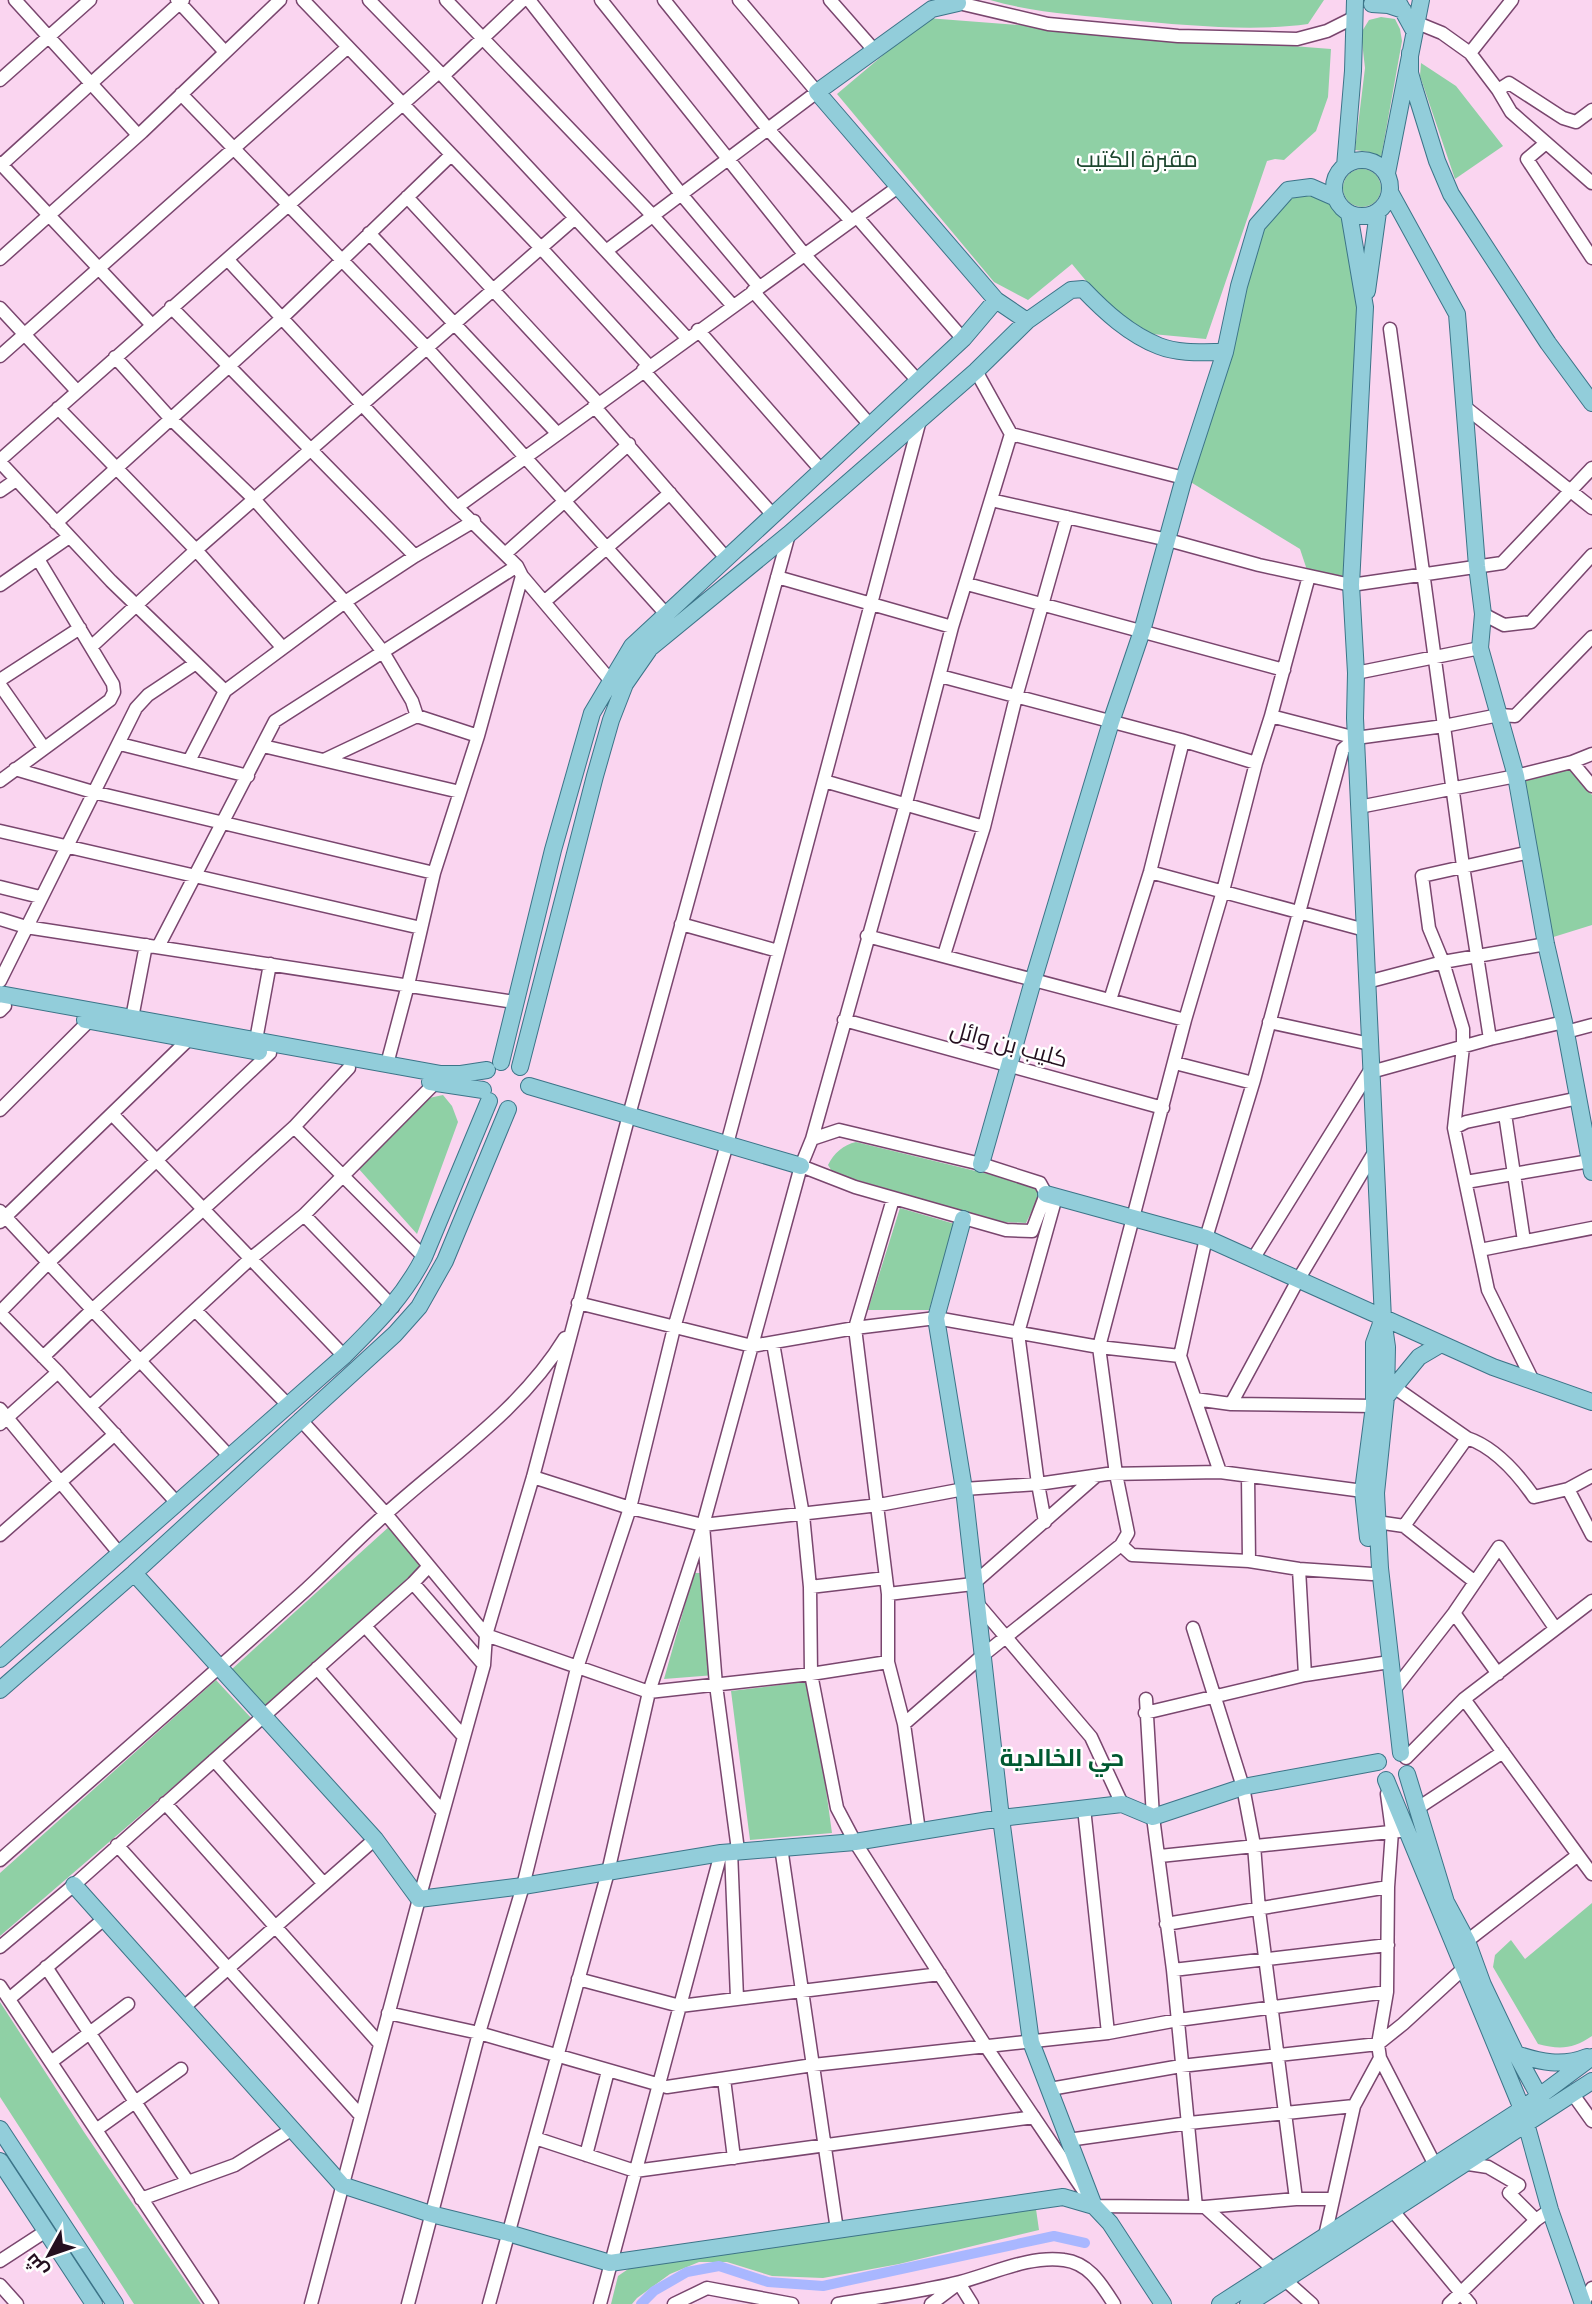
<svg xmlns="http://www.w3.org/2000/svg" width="1592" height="2304" viewBox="0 0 1592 2304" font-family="'Roboto Condensed',Cairo,sans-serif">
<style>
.green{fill:#8fd0a5}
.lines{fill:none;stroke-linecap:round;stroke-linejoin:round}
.canal{stroke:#a9b7ff;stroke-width:10}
.minor-casing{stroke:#79466e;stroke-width:15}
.major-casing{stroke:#3c7488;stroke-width:18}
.minor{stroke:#fff;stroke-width:12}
.major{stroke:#92cdda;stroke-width:16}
.labels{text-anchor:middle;stroke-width:5;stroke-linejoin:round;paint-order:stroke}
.park-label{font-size:23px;fill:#1d462e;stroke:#fff}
.street-label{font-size:23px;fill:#240f1f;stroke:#fff}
.neighbourhood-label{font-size:24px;font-weight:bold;fill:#005931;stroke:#fff}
</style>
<rect width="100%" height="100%" fill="#fad5f0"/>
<path class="green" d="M990,0H1324L1308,24C1253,32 1183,25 1127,20C1080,15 1035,13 990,0Z
M1381,17L1395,19L1400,29L1402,41L1381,158L1369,152L1355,150L1365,68L1361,33L1369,20Z
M927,18L1331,49L1328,97L1316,131L1284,160L1275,159L1267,161L1206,339L1152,334L1107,306L1072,264L1028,300L994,282L837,94Z
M1421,63L1456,86L1503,146L1455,179L1420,76Z
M1343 188a19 19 0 1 1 38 0a19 19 0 1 1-38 0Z
M1311,187L1338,203L1345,210L1365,307L1351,585L1309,576L1300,549L1184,478L1239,286L1271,206Z
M1570,767L1592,795V925L1547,939L1525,779Z
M443,1095L452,1106L458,1122L417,1234L358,1168L429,1098Z
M856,1142L1034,1185L1039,1196L1026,1223L1000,1222L833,1173L828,1165C834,1153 843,1145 856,1142Z
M900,1208L955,1224L929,1310H868Z
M391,1525L427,1566L265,1709L232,1669Z
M694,1573H702L715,1675L664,1679Z
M216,1680L252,1719L0,1936V1873Z
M811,1681L832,1833L750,1840L731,1691Z
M1592,1903V2036C1573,2049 1560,2050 1538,2044L1493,1967L1495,1955L1511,1940L1525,1959Z
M0,2002L84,2132L201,2304H134L0,2097Z
M1036,2209L1039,2230L899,2264L823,2278L772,2276L727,2262H699L670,2274L637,2298L632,2304H611L618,2276L634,2265Z"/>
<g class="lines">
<path class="canal" d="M641,2304L654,2291L687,2272L719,2266L768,2282L823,2286L1054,2236L1085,2243"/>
<g class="minor-casing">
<path id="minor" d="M15,0L138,135
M177,0L225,52
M303,0L541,248L649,366
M369,0L443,76L687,338
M446,0L653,216L733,306
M529,0L681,194L759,287
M601,0L804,254L918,381
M664,0L767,128L851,221
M830,0L874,50
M950,1L1048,24L1178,36L1297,39L1327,31L1355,17
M1415,22L1442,33L1470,53L1498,90L1511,112L1592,183
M1470,53L1512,0
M443,76L523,0
M0,80L90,0
M1498,90L1509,83L1563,118L1576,122L1592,110
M181,94L427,348L666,614
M1546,143L1527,159L1592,258
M0,163L152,325
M0,166L183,0
M407,197L598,403
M857,217L963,339
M369,233L557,433
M606,251L817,92L739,0
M0,259L142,132L280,0
M228,260L457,507L517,566L522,576L610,680
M753,291L870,425
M171,307L415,556
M0,308L77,391
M1390,329L1463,866L1490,1039
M698,330L821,470
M0,356L348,47
M115,357L170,418L254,499L345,602L383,652L412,701L417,716L324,760
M643,370L773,515
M976,371L1011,434L1184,478
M594,406L726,558
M1465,407L1592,508
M58,408L196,550L282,647
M0,460L439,72
M0,462L111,581L225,691
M0,491L16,480
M991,500L1168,540L1259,565L1351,585L1502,563L1592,468
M457,507L898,187
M56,523L282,318L451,155
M505,554L629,444
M777,577L952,627
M967,584L1284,670
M0,585L69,537
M544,602L670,493
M1483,614L1504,625L1531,622L1592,555
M91,647L196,550L575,218
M1356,673L1480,648
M940,676L1181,740L1256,763
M0,680L80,628
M0,685L44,748
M417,716L478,736
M1271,716L1356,738L1444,726L1499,715L1515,716L1592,637
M120,744L248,776
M263,746L460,792
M189,761L225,691L345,602L415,556L474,521
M1572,762L1592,786
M15,769L93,792L434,873
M0,781L110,700L114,692L113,684L38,559
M824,781L984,827
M1359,807L1516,776L1572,762L1592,754
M0,831L421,928
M1530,852L1422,876L1429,928L1443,962L1463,1029V1047L1454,1128L1488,1290L1533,1381
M1150,872L1365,930
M0,887L40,897
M0,919L26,927L514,1002
M681,924L778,951
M867,936L1185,1020
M158,947L275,721L517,566
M944,955L984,827L1016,697L1067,517
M0,981L136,708L148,695L196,663
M1367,982L1443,962L1546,944
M1110,1000L1150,872L1183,741
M0,1011L5,1006
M132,1018L146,945
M844,1020L1163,1108
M1269,1022L1370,1044
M1566,1032L1592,1025
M256,1040L270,964
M1175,1063L1253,1083
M387,1064L408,985L434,873L478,736L522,576
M1371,1072L1490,1039L1564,1022
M0,1110L89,1021
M112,1114L344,1356
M1505,1114L1524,1241
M294,1127L424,1257
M1454,1128L1466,1122L1579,1098
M801,1166L855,1187L1006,1230L1032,1231L1046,1194L1040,1183L981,1164L839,1130L812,1139
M1466,1182L1590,1161
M893,1199L855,1328L888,1594V1662L904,1724L919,1831
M0,1211L230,1457
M304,1215L393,1307
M0,1222L188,1040
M1480,1250L1592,1228
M1253,1259L1371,1069
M578,1303L752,1346L855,1328L936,1318L1099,1347L1180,1356
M195,1310L289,1406
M0,1312L48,1263L270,1053
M0,1313L58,1372L177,1503
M773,1343L803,1515L810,1587L811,1674L837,1808L855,1842L987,2048L1094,2206L1205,2207L1296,2199H1332
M43,1357L92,1310L294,1127L349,1068
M1394,1387L1467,1438C1494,1447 1518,1474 1534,1497L1568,1489L1592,1476
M1195,1399L1231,1404L1374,1406
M1231,1404L1298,1280L1375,1151
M90,1407L249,1260L304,1215L435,1083
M0,1409L119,1553
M300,1419L386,1514L486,1635L649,1692L811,1674L888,1662
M0,1424L58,1372
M1220,1472L1180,1356L1206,1238L1254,1080L1343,749L1356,738
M1248,1476L1249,1561
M533,1477L630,1508L703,1525L879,1505L964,1489L1038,1484L1107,1474L1220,1472L1363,1491
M1568,1489L1592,1535
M1045,1522L1038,1484L1018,1333L1056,1197
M1377,1522L1404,1526L1475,1582
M1404,1526L1467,1438
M0,1535L115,1434
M1121,1545L1132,1555L1249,1561L1299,1569L1372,1574
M1299,1569L1305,1675
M413,1583L484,1665
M810,1587L886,1578
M888,1594L973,1584L1096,1476
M976,1602L1091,1737L1122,1804
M1454,1613L1498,1674
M365,1626L464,1737
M1193,1628L1243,1787L1254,1845L1259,1910L1296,2199
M317,1668L443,1812
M1394,1690L1454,1613L1499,1547L1555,1628
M1146,1699L1153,1817L1173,1970L1196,2207
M1464,1699L1578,1855L1467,1941
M1145,1713L1305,1675L1383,1663
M904,1724L982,1656L1121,1545L1128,1533L1116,1474L1099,1347L1185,1020L1223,891L1256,763L1271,716L1309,576
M1406,1758L1464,1699L1592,1601
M214,1760L324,1884
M165,1803L380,2044
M1084,1808L1108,2033
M1418,1808L1503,1752
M117,1845L361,2116
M781,1847L837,2230
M738,1850L716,1685L703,1525L801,1166L812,1139L906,803L952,627L1011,434
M731,1851L737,1998
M1578,1855L1592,1874
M1160,1856L1400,1831
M0,1860C100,1772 200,1685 299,1596C329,1569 357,1539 388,1512C449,1457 521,1410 565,1338
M1166,1924L1388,1887
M0,1947L74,1885L413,1583L429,1566
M46,1967L188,2182
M1173,1970L1388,1945
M578,1979L680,2006L940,1974
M0,1986L212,2304
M9,1999L104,1919
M183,2008L375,1839
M388,2013L479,2033L667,2087L813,2065L1108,2033L1178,2020L1387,1992
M1380,2058L1435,2165
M51,2062L128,2004
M724,2079L734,2158
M1050,2089L1181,2066L1378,2044L1403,2024L1464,1968
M1572,2093L1592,2121
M96,2130L181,2069
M535,2138L635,2171L1034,2117
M1068,2140L1189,2123L1354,2106
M586,2155L608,2071
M1462,2163L1488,2167L1519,2185L1509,2193L1536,2220
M141,2199L235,2165L291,2130
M1205,2207L1273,2269
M1393,2211L1470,2304
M1325,2236L1354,2106L1380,2058L1378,2044L1387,1992L1388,1887L1392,1831L1387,1794
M0,2261L46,2231
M1285,2280L1312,2304
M0,2285L17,2304
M1583,2303L1592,2288
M311,2304L419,1899L484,1665L486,1635L533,1477L629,1115L789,534
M408,2304L479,2033L523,1886L577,1668L630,1508L674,1328L727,1144L920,420
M489,2304L608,1872L649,1692L701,1532
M600,2304L721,1853
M674,2304L707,2288L792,2304
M838,2304C878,2297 920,2292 960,2282C992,2274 1030,2255 1064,2260C1089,2263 1101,2284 1114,2304
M931,2304L959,2283L972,2304
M1449,2304L1536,2220L1550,2210"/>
</g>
<g class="major-casing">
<path id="major" d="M1397,0L1413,29
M958,3L932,9L817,92L996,300L1027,321L1071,290L1083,289C1105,312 1129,334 1159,346C1179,354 1204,352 1225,352
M1372,4L1388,5L1403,10
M1410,53V73L1414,87L1437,161L1451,194L1548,343L1592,403
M1334 188a28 28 0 1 1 56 0a28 28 0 1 1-56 0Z
M1345,166L1353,71L1355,0
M1387,173L1421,0
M1390,192L1457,314L1477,566L1483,614L1480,648L1516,776L1546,944L1564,1022L1592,1172
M1349,213L1365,307L1351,585L1356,673L1355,718L1383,1319L1387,1347L1386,1397L1376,1493L1380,1568L1401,1753
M1367,291L1378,212
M0,994L441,1074H461L487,1070
M85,1020L259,1052
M501,1062L553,850L592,713L632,646L963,339L996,300
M520,1067L595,776L611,720L625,684L650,648L789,534L976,371L1027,321
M430,1082L483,1090
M529,1086L801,1166
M981,1164L1033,981L1111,722L1142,631L1184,478L1225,352L1239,286L1257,225L1288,190L1311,187L1336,198
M1046,1194L1206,1238L1493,1367L1592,1402
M1386,1397L1419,1357L1441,1344
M1368,1538L1363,1491L1374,1406V1343L1382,1321
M134,1573L375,1839L419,1899L523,1886L721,1853L855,1842L1001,1818L964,1489L936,1318L963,1219
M0,1659L344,1356C376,1324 403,1298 424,1257L489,1101
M0,1690L134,1573L395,1334L419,1307L445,1261L508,1109
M1407,1774L1446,1902L1467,1941L1483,1985L1516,2054L1544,2105
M1386,1780L1522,2109L1550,2210L1583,2304
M74,1885L342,2185L431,2214L508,2233L610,2263L1063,2197L1094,2206
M1516,2054C1540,2062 1562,2067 1587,2057
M0,2129L115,2304
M0,2161L94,2304
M1163,2304L1110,2223L1094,2206L1031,2042L1001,1818L1122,1804L1153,1817L1243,1787L1378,1762
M1220,2304L1522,2109L1592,2057
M1248,2304L1592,2081"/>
</g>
<use href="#minor" class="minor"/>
<use href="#major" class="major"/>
</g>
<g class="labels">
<g class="park-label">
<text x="1137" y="167">مقبرة الكتيب</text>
</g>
<g class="street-label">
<text transform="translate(1009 1044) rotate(15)" y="8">كليب بن وائل</text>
</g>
<g class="neighbourhood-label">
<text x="1062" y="1766">حي الخالدية</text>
</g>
</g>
<g transform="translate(49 2255) rotate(230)" stroke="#ffffff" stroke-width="5" paint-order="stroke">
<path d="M0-5L12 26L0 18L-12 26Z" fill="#240f1f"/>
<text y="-10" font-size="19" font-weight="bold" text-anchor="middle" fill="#240f1f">ش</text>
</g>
</svg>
